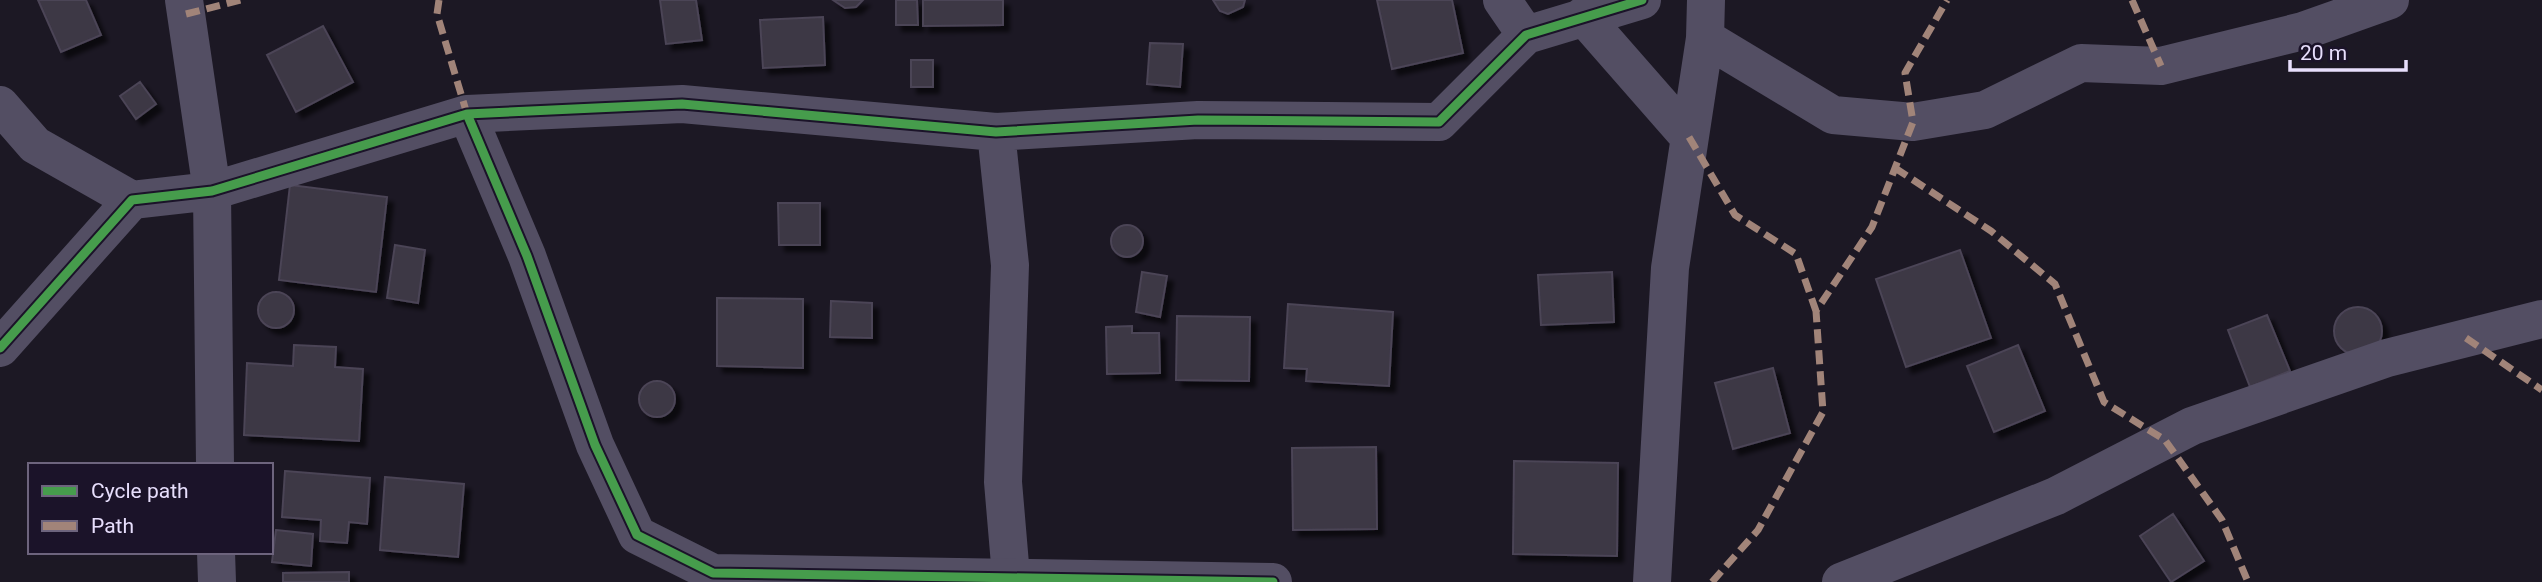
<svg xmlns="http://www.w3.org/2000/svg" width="2542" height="582" viewBox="0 0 2542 582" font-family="Roboto,sans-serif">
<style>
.building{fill:#3c3745;stroke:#4b4456;stroke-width:2;filter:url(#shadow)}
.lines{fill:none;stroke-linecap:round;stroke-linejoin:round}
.minor{stroke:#534e63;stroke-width:38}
.quiet{stroke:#a18479;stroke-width:7;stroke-dasharray:14 7;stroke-linecap:butt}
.cycleway-casing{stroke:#1b1329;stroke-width:13}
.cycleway{stroke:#469c4c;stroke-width:9}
</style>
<defs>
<filter id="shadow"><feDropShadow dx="6" dy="6" stdDeviation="2" flood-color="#0009"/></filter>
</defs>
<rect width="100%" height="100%" fill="#1c1824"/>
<path class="building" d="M38,0H86L101,35L61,52Z
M660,0H696L702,40L666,44Z
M833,0H863L856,7L845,8Z
M896,0H917L918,25H896Z
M923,0H1003V25L923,26Z
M1213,0H1245L1243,7L1228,14L1220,11Z
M1377,0H1452L1463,53L1392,69Z
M823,17L825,65L763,68L760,20Z
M323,26L353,82L296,112L267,55Z
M1150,43L1183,44L1180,87L1147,84Z
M911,60H933V87H911Z
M140,82L156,104L136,119L120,96Z
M290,185L387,197L376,292L279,280Z
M778,203H820V245H779Z
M1111 241a16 16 0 1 1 32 0a16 16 0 1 1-32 0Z
M395,245L425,250L418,303L387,298Z
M1960,250L1991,338L1906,367L1876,279Z
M1142,272L1167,276L1160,317L1136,312Z
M1612,272L1614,322L1541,325L1538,275Z
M258 310a18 18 0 1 1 36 0a18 18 0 1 1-36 0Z
M717,298L803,299V368L717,366Z
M831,301L872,303V338L830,337Z
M1288,304L1393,312L1389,386L1306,381L1307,369L1284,368Z
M2334 331a24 24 0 1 1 48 0a24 24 0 1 1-48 0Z
M2267,315L2290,371L2250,387L2228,330Z
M1177,316L1250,317L1249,381L1176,380Z
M1132,326V333H1159L1160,373L1107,374L1106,327Z
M294,345L336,347L335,367L363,369L359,441L244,435L247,363L293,366Z
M2018,345L2045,411L1994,432L1967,366Z
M1773,368L1790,433L1733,449L1715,383Z
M639 399a18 18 0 1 1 36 0a18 18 0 1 1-36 0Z
M1376,447L1377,529L1293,530L1292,448Z
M1514,461L1618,463L1617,556L1513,554Z
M285,471L370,478L367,524L349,522L347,543L320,541L321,520L282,517Z
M385,477L464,484L458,557L380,550Z
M2173,514L2204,561L2171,582L2140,536Z
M276,530L313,534L311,566L272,562Z
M349,572V582H283V573Z"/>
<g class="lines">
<path class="minor" d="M184,0L212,191L215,465
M1502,0L1526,35
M1583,16L1689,137
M1705,38L1833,115L1913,122L1985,110L2081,63L2161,66L2303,31L2390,0
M0,105L35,145L132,200
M467,114L527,256L595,445L637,535L713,573L1273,582
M996,132L1010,265L1003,482L1011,576L1008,582
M0,348L132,200L212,191L467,114L682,104L996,132L1198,120L1439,122L1526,35L1642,0
M216,552L217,582
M1652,582L1670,268L1705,38L1706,0
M1841,582L2056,496L2192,426L2387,358L2542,319"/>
<path class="quiet" d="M439,0L437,14L467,114
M2132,0L2161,66
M186,14L241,0
M1689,137L1735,215L1796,254L1816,311
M1895,168L1991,231L2055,284L2104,402L2165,440L2222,520L2248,582
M2466,338L2542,390
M1712,582L1758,530L1823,412L1816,311L1872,227L1913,122L1905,73L1947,0"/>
<g class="cycleway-casing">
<path id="cycleway" d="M467,114L527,256L595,445L637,535L713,573L1273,582
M0,348L132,200L212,191L467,114L682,104L996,132L1198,120L1439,122L1526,35L1642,0"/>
</g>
<use href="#cycleway" class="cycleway"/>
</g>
<rect x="28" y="463" width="245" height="91" fill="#1b1329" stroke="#6d647d" stroke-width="2"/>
<rect x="42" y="486" width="35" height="10" fill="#469c4c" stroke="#6d647d" stroke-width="2"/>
<text x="91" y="498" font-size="21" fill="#e7defc">Cycle path</text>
<rect x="42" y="521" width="35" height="10" fill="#a18479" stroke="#6d647d" stroke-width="2"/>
<text x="91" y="533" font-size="21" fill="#e7defc">Path</text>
<path d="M2290 60v10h116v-10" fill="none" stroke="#e7defc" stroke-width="3.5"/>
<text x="2300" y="60" font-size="21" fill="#e7defc" stroke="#1b1329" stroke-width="5" paint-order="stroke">20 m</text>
</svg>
